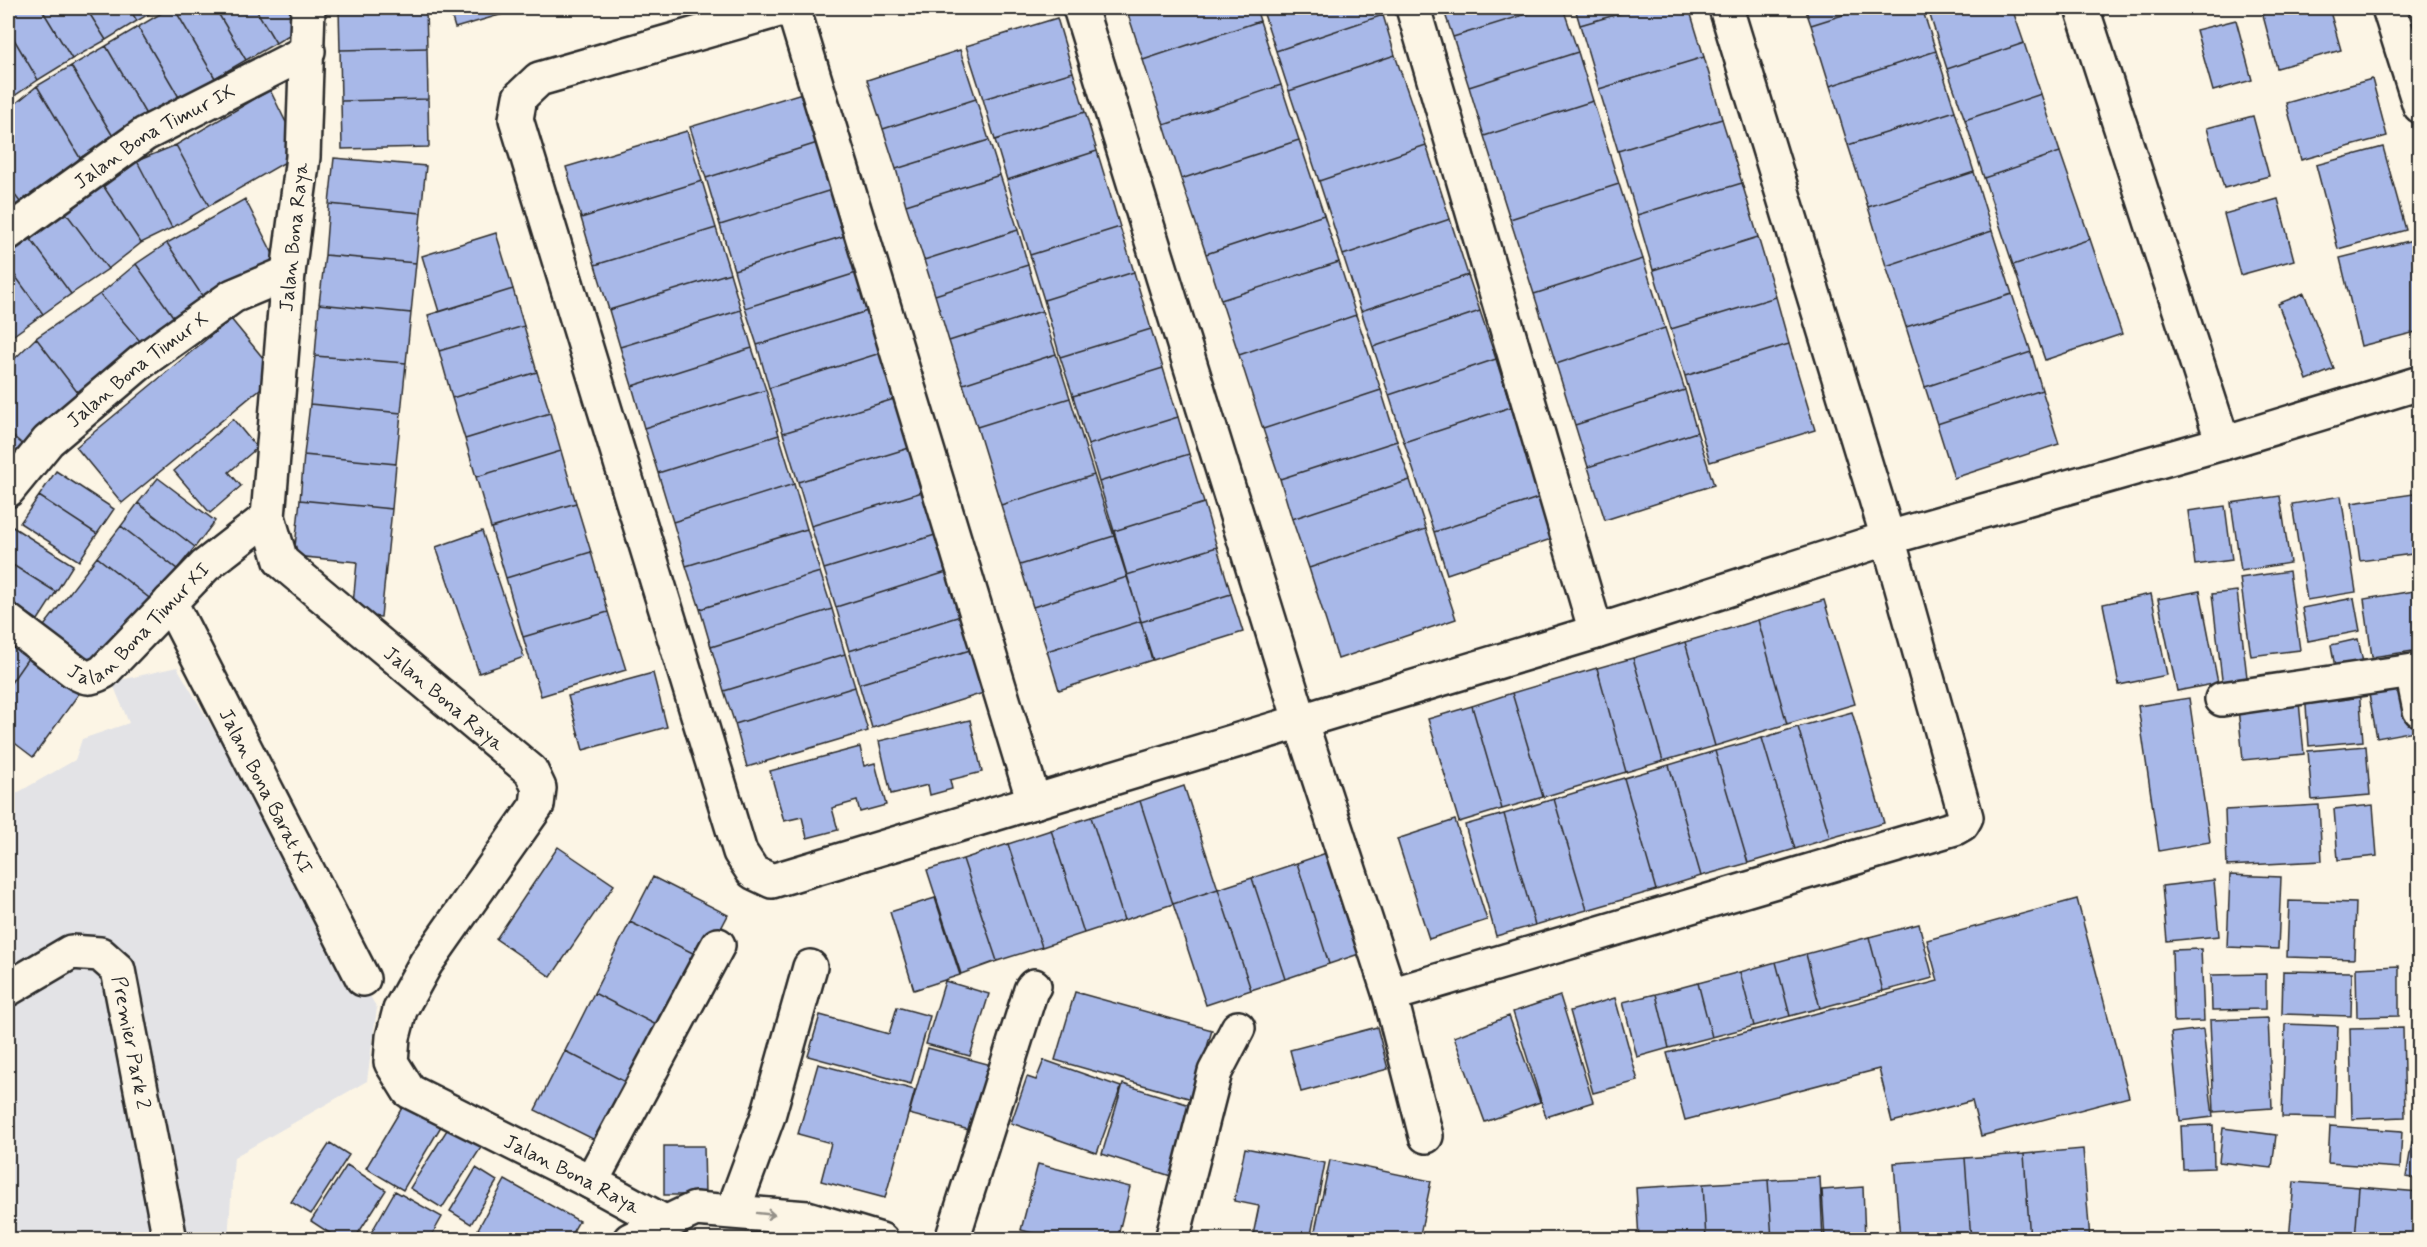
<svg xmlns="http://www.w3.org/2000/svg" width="2427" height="1247" viewBox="0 0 2427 1247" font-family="Mynerve,sans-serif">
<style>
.built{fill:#e3e3e6}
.building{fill:#a8b8e8;stroke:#2b2b2b;stroke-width:1.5}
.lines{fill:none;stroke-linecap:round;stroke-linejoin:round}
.minor-casing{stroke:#2b2b2b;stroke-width:38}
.minor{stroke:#fcf5e5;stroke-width:33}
.oneway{stroke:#949088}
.labels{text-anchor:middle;stroke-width:4.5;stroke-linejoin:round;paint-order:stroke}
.street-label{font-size:20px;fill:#2b2b2b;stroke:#fcf5e5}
</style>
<rect width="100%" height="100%" fill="#fcf5e5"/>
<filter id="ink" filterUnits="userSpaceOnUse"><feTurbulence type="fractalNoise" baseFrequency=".0167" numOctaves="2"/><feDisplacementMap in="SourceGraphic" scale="12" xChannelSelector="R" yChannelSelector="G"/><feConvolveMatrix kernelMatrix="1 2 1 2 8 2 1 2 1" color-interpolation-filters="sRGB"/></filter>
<g filter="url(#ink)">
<path class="built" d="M177,667L377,1008L367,1081L234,1157L228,1239H8V798L75,760L82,739L129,723L112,682Z"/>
<path class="building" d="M8,8H41L72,59L38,80L8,29Z
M41,8H86L106,40L72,59Z
M86,8H129L137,21L106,40Z
M129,8H159L137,21Z
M170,8H174L215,78L180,99L138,27Z
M174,8H215L246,60L215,78Z
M215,8H255L276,43L246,60Z
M255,8H291L302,27L276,43Z
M339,8H426L427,48L340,50Z
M449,8H494L496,16L455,28Z
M494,8H526L496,16Z
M1126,8H1256L1260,21L1143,60Z
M1262,8H1380L1383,15L1276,51Z
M1443,8H1546L1453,37Z
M1546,8H1563L1578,52L1469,87L1453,37Z
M1575,8H1639L1580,25Z
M1639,8H1689L1704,57L1599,89L1580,25Z
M1805,8H1865L1811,25Z
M1865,8H1922L1936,51L1830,86L1811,25Z
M1932,8H2012L2024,43L1947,69L1928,9Z
M2171,8H2198L2173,14Z
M2279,8H2329L2341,50L2277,68L2262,12Z
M1383,15L1395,55L1289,91L1276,51Z
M1057,18L1073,72L983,99L966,46Z
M2236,20L2252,80L2213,91L2196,30Z
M1260,21L1281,85L1164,125L1143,60Z
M138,27L180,99L148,118L106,46Z
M8,29L38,80L8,100Z
M2024,43L2041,94L1965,120L1947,69Z
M106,46L148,118L114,138L71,66Z
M427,48L428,99L341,101L340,50Z
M960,50L976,99L883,129L867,80Z
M1936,51L1955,111L1848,145L1830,86Z
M1578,52L1593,101L1484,136L1469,87Z
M1395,55L1426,145L1319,181L1289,91Z
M1704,57L1722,119L1618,151L1599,89Z
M71,66L114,138L80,158L37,86Z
M1073,72L1085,112L995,140L983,99Z
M2372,79L2387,136L2301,160L2286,103Z
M1281,85L1299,140L1181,179L1164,125Z
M37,86L80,158L26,210L8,186V110Z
M270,90L301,153L209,206L176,145Z
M812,90L827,140L706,178L690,127Z
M2041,94L2060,152L1984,178L1965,120Z
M428,99L429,147L342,149L341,101Z
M976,99L989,140L896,169L883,129Z
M1593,101L1619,184L1510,219L1484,136Z
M1955,111L1974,172L1868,207L1848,145Z
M1085,112L1097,151L1007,180L995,140Z
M2253,116L2269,176L2224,188L2207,128Z
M1722,119L1742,183L1637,215L1618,151Z
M687,131L702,181L581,218L566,167Z
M827,140L841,187L720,225L706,178Z
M989,140L1000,175L906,205L896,169Z
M1299,140L1324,215L1206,254L1181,179Z
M176,145L209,206L172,228L137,161Z
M1426,145L1450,219L1343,255L1319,181Z
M2383,147L2406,230L2338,249L2316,165Z
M1097,151L1120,227L1030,255L1007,180Z
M2060,152L2090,239L2013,265L1984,178Z
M334,158L426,166L421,213L329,204Z
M137,161L172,228L141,243L102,184Z
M1974,172L1992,231L1886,266L1868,207Z
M1000,175L1018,230L924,260L906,205Z
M702,181L716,228L595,265L581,218Z
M1742,183L1758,237L1653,270L1637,215Z
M102,184L141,243L108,269L63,209Z
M1619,184L1643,259L1534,294L1510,219Z
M8,186L26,210L8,224Z
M841,187L854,233L734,270L720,225Z
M245,199L276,260L207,303L167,243Z
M2278,199L2294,260L2240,275L2224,214Z
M329,204L421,213L416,263L325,255Z
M63,209L108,269L71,294L30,238Z
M1324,215L1339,262L1221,300L1206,254Z
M1450,219L1468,275L1361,311L1343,255Z
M1120,227L1134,272L1044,300L1030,255Z
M716,228L730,273L609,310L595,265Z
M1018,230L1028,265L935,295L924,260Z
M1992,231L2012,294L1906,327L1886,266Z
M496,233L513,289L439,312L422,256Z
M854,233L866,270L745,308L734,270Z
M1758,237L1776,297L1671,329L1653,270Z
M30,238L71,294L43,314L8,266V252Z
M2090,239L2122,334L2045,360L2013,265Z
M2417,239L2420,331L2361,346L2340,258Z
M167,243L207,303L177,322L136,264Z
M325,255L416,263L411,313L319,304Z
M1643,259L1665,328L1556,364L1534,294Z
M1339,262L1356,315L1239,355L1221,300Z
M136,264L177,322L145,347L100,294Z
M1028,265L1042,311L949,341L935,295Z
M8,266L43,314L11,337L8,332Z
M866,270L877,308L757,345L745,308Z
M1134,272L1151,329L1060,357L1044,300Z
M730,273L741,310L620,347L609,310Z
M1468,275L1480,311L1373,347L1361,311Z
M513,289L524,326L439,351L428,315Z
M2304,293L2334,369L2307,380L2278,304Z
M100,294L145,347L78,393L36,338Z
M2012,294L2031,352L1925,387L1906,327Z
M1776,297L1789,344L1685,376L1671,329Z
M319,304L411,313L406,363L315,356Z
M877,308L890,350L769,388L757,345Z
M741,310L752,348L632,386L620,347Z
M1042,311L1056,354L963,384L949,341Z
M1480,311L1496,359L1389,395L1373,347Z
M1356,315L1381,390L1263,429L1239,355Z
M231,319L277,375L122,503L76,447Z
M524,326L537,372L452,398L439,351Z
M1665,328L1685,390L1575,425L1556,364Z
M1151,329L1163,368L1073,396L1060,357Z
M36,338L78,393L26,447L8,432V365Z
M1789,344L1815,430L1710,462L1685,376Z
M752,348L766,390L644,428L632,386Z
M890,350L904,396L783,433L769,388Z
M2031,352L2042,390L1937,424L1925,387Z
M1056,354L1070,398L977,427L963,384Z
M315,356L406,363L401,413L310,404Z
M1496,359L1511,407L1404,442L1389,395Z
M1163,368L1178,417L1088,445L1073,396Z
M537,372L550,413L465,439L452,398Z
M766,390L779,435L658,473L644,428Z
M1381,390L1397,441L1280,479L1263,429Z
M1685,390L1697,432L1588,467L1575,425Z
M2042,390L2059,444L1954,478L1937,424Z
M904,396L919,445L798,482L783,433Z
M1070,398L1094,475L1001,505L977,427Z
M310,404L401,413L396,464L304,455Z
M1511,407L1541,497L1434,532L1404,442Z
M550,413L561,451L476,477L465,439Z
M1178,417L1189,454L1099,482L1088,445Z
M233,419L257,448L229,472L241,486L210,513L174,471Z
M8,432L26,447L8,469Z
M1697,432L1714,485L1605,520L1588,467Z
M779,435L794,484L673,522L658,473Z
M1397,441L1410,480L1292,519L1280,479Z
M919,445L932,489L811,526L798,482Z
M561,451L576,503L491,528L476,477Z
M1189,454L1204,503L1114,531L1099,482Z
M304,455L396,464L392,509L300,500Z
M56,471L114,509L97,534L39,496Z
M1094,475L1114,536L1020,565L1001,505Z
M158,478L215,521L195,547L138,503Z
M1410,480L1426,529L1309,568L1292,519Z
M794,484L807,529L686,566L673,522Z
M932,489L945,532L824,569L811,526Z
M2420,493V553L2360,561L2352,503Z
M39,496L97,534L79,561L20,523Z
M2280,496L2290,563L2241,571L2231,503Z
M2341,496L2356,592L2307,600L2292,504Z
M1541,497L1554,538L1447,574L1434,532Z
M300,500L392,509L381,617L352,615L357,562L294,556Z
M138,503L195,547L177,569L121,526Z
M576,503L591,552L506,578L491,528Z
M1204,503L1217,547L1127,575L1114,531Z
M2225,506L2232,560L2195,565L2188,511Z
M8,524L73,565L56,592L8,562Z
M121,526L177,569L153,601L97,557Z
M807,529L820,572L700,609L686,566Z
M1426,529L1456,619L1338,659L1309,568Z
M482,531L524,657L479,673L436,547Z
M945,532L956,569L836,607L824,569Z
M1114,536L1127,577L1033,607L1020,565Z
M1217,547L1231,594L1141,622L1127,575Z
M591,552L608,612L523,637L506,578Z
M97,557L153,601L100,670L44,626Z
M8,562L56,592L38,620L8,600Z
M956,569L970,613L849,651L836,607Z
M2289,571L2300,650L2251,656L2240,578Z
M820,572L832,609L711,647L700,609Z
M1127,577L1141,621L1047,651L1033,607Z
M2420,590V650L2372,657L2364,599Z
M2200,591L2218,683L2177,691L2158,599Z
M2237,591L2248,686L2223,688L2212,594Z
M1231,594L1243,632L1153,660L1141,622Z
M2151,594L2167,675L2119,685L2103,604Z
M2354,598L2360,631L2308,641L2302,608Z
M1824,600L1855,704L1787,724L1758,620Z
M832,609L845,654L724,691L711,647Z
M608,612L626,670L541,696L523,637Z
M970,613L980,647L859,684L849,651Z
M1758,620L1787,724L1715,746L1685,642Z
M1141,621L1152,660L1059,690L1047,651Z
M8,633L33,651L8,687Z
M2358,639L2364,667L2336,673L2331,645Z
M1685,642L1715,746L1663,761L1633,658Z
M980,647L993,690L872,728L859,684Z
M33,651L83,688L33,757L8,738V687Z
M845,654L855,687L735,724L724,691Z
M1633,658L1663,761L1626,772L1597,668Z
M1597,668L1626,772L1543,797L1512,693Z
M653,673L667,727L583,750L568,696Z
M2411,680L2420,730L2377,738L2368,689Z
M855,687L868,731L747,767L735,724Z
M2359,688L2363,741L2309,746L2305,693Z
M1512,693L1543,797L1502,809L1472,706Z
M2189,698L2210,842L2159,851L2138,706Z
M2299,702L2304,754L2243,760L2238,708Z
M1472,706L1502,809L1459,822L1428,719Z
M1852,712L1884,823L1830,838L1798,727Z
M970,720L982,772L950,780L952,789L930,795L928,785L891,794L879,741Z
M1798,727L1830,838L1795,849L1762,738Z
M1762,738L1795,849L1748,863L1715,751Z
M2366,746L2370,795L2312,800L2308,751Z
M860,747L864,766L875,763L886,805L860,812L857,801L832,808L838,830L807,838L802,817L784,821L770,771Z
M1715,751L1748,863L1701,876L1669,765Z
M1669,765L1701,876L1656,890L1624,778Z
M1624,778L1656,890L1587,910L1554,799Z
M1184,786L1218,889L1173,904L1140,801Z
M1554,799L1587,910L1535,925L1504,814Z
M1140,801L1173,904L1124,920L1091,817Z
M2319,805L2322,861L2227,866L2225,810Z
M2373,805L2377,856L2338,860L2334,809Z
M1504,814L1535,925L1496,936L1465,825Z
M1091,817L1124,920L1084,933L1051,830Z
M1455,820L1487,920L1429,939L1397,839Z
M1051,830L1084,933L1042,947L1008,844Z
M1008,844L1042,947L997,961L963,859Z
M558,847L614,885L551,977L496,939Z
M1335,850L1368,951L1329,964L1297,863Z
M963,859L997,961L961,974L927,870Z
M1297,863L1329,964L1285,979L1252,878Z
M2230,875L2281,877L2278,949L2227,947Z
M653,877L728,915L705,959L630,922Z
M1252,878L1285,979L1251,990L1218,889Z
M2214,880L2219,936L2167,941L2162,886Z
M1218,889L1251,990L1206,1005L1173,904Z
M935,898L960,975L914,990L890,912Z
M2077,899L2129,1097L1981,1136L1972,1101L1892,1122L1879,1069L1685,1120L1667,1053L1938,981L1927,940Z
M2289,901L2356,903L2354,959L2287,957Z
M630,922L705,959L668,1031L594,993Z
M1919,924L1933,978L1883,991L1869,937Z
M1869,937L1883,991L1820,1008L1806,954Z
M2201,949L2204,1021L2174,1022L2172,950Z
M1806,954L1820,1008L1790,1016L1776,962Z
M1776,962L1790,1016L1754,1026L1740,972Z
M2399,966V1016L2357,1017L2356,968Z
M2283,971L2352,972L2351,1016L2282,1014Z
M1740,972L1754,1026L1712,1037L1698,983Z
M2266,974V1009L2212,1010L2211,975Z
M945,981L989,994L970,1056L926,1044Z
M1698,983L1712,1037L1669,1048L1656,994Z
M1075,992L1212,1030L1192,1099L1055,1060Z
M594,993L668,1031L639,1089L565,1051Z
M1656,994L1669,1048L1637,1057L1623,1002Z
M1560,996L1593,1102L1546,1117L1513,1012Z
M1615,998L1638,1081L1593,1093L1570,1011Z
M897,1007L930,1016L911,1084L808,1056L820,1015L889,1034Z
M1509,1016L1540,1102L1485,1122L1454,1037Z
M2268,1018L2272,1108L2214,1112L2210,1020Z
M2285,1024L2338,1026L2335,1118L2282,1117Z
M1377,1027L1388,1069L1301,1092L1290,1050Z
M2403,1028L2405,1117L2352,1119L2350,1029Z
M2203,1029L2213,1117L2180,1121L2171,1033Z
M928,1048L995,1066L977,1132L909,1114Z
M565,1051L639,1089L609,1147L535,1110Z
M1044,1060L1121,1087L1097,1153L1011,1123L1027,1077L1036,1080Z
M818,1064L915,1090L885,1198L821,1181L831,1143L798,1134Z
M1123,1084L1196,1107L1174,1177L1102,1154Z
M409,1096L446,1118L403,1190L366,1168Z
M452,1122L484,1143L442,1208L410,1188Z
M2213,1125L2214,1168L2183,1169L2181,1126Z
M2330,1126L2402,1131L2400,1168L2328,1163Z
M2223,1128L2276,1135L2272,1168L2219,1162Z
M2412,1142L2420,1144V1179L2406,1177Z
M330,1143L349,1155L311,1214L291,1202Z
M664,1146H704L705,1195H664Z
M1245,1148L1325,1163L1310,1240H1252L1259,1206L1234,1201Z
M2083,1149L2090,1240H2030L2024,1154Z
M2024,1154L2030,1240H1971L1965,1158Z
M1965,1158L1971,1240H1900L1894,1163Z
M1330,1160L1431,1181L1419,1240H1313Z
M1038,1164L1130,1187L1117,1240H1058L1021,1230Z
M347,1165L386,1190L354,1240H340L311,1221Z
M476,1168L497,1181L471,1224L450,1211Z
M1820,1177L1823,1240H1772L1768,1180Z
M505,1180L579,1221L568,1240H496L478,1229Z
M1768,1180L1772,1240H1706L1703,1184Z
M2294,1182L2359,1187L2355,1240H2289Z
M1703,1184L1706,1240H1639L1636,1188Z
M1863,1187L1865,1240H1825L1822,1190Z
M2359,1187L2420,1192V1240H2355Z
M395,1191L442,1217L429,1240H367Z"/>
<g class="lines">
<g class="minor-casing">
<g id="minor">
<path id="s1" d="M308,8L303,157L288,273L268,517L281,561L531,771L539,788L537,805L426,963L400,1010L393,1037L391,1062L409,1091L591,1182L664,1222"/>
<path d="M786,8L539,79L520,97L516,119L740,852L753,872L772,881L1596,632L1888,538L2223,443L2420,383"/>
<path d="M793,8L1034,802"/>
<path d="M1080,8L1300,720L1390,995L1426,1136"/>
<path d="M1413,8L1596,632"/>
<path d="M2082,8L2223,443"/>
<path d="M2389,8L2420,106"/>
<path id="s2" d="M8,233L145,134L308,51"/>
<path id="s3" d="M8,490L48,441L141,362L233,296L288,273"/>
<path id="s4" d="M170,602L363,979"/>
<path id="s5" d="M8,621L74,671C86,679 90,679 103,672L205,566L268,517"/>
<path d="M2412,672L2420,710"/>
<path d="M2222,699L2420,670"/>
<path id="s6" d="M8,989L71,952L100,954L118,970L170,1240"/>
<path d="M1390,995L1955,828L1962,824L1966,817L1888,538L1726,8"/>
<path d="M591,1182L718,945"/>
<path d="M733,1211L768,1116L810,967"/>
<path d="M630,1240L695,1209L807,1218L881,1240"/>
<path d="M952,1240L1031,990L1034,986"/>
<path d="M1172,1240L1215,1072L1238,1028"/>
</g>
</g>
<use href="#minor" class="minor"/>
</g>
<defs><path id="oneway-shaft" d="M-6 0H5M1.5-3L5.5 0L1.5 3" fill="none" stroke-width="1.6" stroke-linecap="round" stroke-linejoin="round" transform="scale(1.5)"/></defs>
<use class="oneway" href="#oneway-shaft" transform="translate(766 1214) rotate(6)"/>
</g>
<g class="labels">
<g class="street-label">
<text dy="7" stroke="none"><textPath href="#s2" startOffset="176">Jalan Bona Timur IX</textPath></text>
<text transform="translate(293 237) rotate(-84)" y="7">Jalan Bona Raya</text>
<text dy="7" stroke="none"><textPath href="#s3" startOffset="178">Jalan Bona Timur X</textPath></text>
<text dy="7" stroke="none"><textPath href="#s5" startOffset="170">Jalan Bona Timur XI</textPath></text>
<text dy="7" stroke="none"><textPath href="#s1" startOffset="770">Jalan Bona Raya</textPath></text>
<text dy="7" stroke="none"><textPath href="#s4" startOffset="212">Jalan Bona Barat XI</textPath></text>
<text dy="7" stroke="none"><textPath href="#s6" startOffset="200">Premier Park 2</textPath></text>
<text dy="7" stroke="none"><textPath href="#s1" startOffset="1436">Jalan Bona Raya</textPath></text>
</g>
</g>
<rect width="2427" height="1247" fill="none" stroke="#fcf5e5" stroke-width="30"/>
<rect x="15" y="15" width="2397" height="1217" fill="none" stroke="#2b2b2b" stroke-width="2" filter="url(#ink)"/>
</svg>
